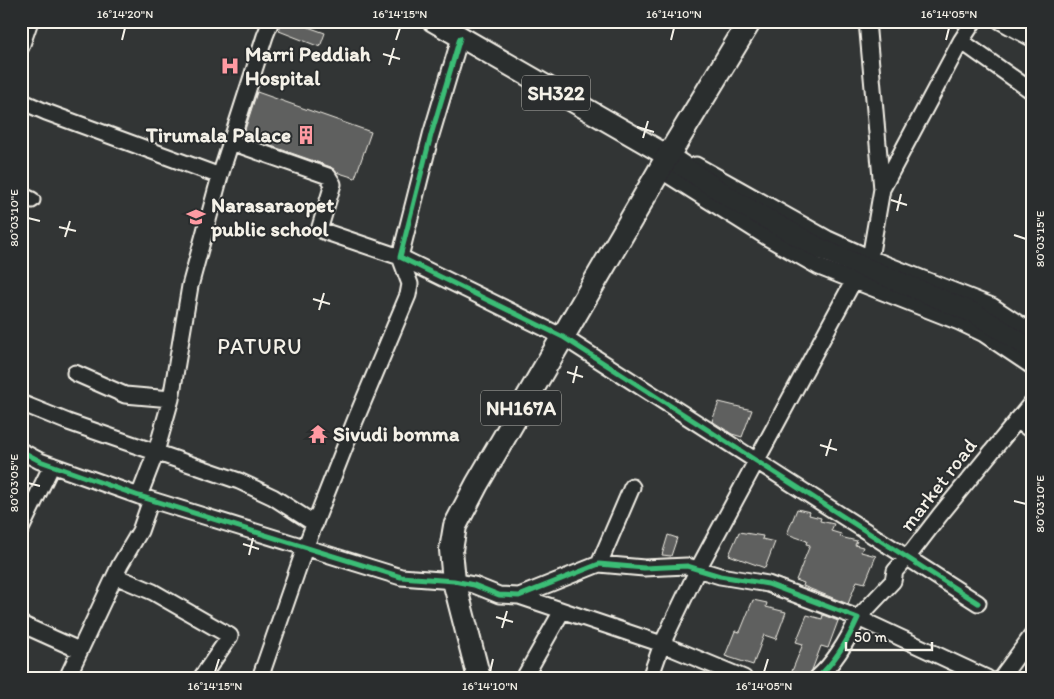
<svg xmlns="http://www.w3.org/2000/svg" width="1054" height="699" viewBox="0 0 1054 699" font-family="Itim,sans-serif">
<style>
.building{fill:#5f605f;stroke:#f4f1e8}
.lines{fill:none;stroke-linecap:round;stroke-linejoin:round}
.minor-casing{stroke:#f4f1e8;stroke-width:19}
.major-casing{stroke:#f4f1e8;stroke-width:24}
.highway-casing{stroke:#f4f1e8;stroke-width:26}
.minor{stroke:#2a2d2e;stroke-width:15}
.major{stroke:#2a2d2e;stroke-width:20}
.highway{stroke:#2a2d2e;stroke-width:22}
.cycleway-casing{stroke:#2a2d2e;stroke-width:8}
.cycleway{stroke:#3abd76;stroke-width:5}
.ticks{fill:none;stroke:#f4f1e8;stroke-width:2}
.labels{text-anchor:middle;stroke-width:4;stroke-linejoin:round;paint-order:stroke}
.shield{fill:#2a2d2e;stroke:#b7b6b0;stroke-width:1}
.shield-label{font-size:20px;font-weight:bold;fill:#f4f1e8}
.poi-label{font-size:21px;font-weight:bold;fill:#f4f1e8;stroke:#2a2d2e;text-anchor:start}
.street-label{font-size:21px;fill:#f4f1e8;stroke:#2a2d2e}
.neighbourhood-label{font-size:22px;letter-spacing:1px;fill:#f4f1e8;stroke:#2a2d2e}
.neatline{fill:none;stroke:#f4f1e8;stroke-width:2}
.ticks-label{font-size:12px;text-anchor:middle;fill:#f4f1e8}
</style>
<rect width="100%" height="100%" fill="#323535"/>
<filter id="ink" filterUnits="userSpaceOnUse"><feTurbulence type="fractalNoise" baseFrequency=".02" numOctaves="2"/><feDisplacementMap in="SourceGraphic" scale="10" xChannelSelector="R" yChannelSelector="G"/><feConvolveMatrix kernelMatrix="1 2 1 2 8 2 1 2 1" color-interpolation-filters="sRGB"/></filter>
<g filter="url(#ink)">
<path class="building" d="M282,21H306L305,26L325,33L320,47L279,31Z
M257,92L371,132L355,178L336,172L331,167L243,136Z
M719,402L752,410L742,437L732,434L712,421Z
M797,509L810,512L809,515L821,518L820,521L834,524L831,531L841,534L840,537L857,541L855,545L863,547L861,552L876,556L865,583L857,581L848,604L803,586L804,583L796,580L810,545L806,544L807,541L787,534Z
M739,532L763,536L762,539L775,542L765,568L729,555Z
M668,535L677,538L671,556L662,555Z
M753,600L767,603L766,607L786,612L776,639L764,635L753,665L725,656L735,631L740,632Z
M807,615L822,619L823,615L838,621L828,648L821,646L812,670L808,676L792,671L803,644L796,642Z"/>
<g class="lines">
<g class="minor-casing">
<path id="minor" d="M867,21L882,189
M1000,21L1033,39
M460,38L431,135L400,257L563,337L978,603
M961,41L974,21
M21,47L30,21
M21,101L46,112L220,176
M231,142L328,176L333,184L320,227L323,231L400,257L410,284L408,295L355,421L305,548L260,678
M696,165L828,239L870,258L992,306L1033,333
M660,170L768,238L819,267L959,322L984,334L1033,367
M21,195L32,200
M870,258L882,189L961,41L1033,92
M75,373L125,395L171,399
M21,403L68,422L239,481L273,497L315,524
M1017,420L1033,432
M21,451L40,461L139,496L401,577L454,581L474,585L499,595L519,596L599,564L644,568L687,566L720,576L768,584L858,618C848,640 836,661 817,678
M139,496L156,452L171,399L190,286L220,176L265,36L271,21
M21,529L52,465
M599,564L632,487
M115,576L153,592L230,636L201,678
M519,596L662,644L744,678
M21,624L79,650
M67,678L120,565L140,531L151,500
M524,678L562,611
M650,678L662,644L698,569L854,280
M987,678L858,618L893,581L895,571L910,554L940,515L1033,401
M1001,678L1033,634"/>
</g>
<g class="major-casing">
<path id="major" d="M433,21L668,156L735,201L821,249L976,314L1033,350"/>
</g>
<g class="highway-casing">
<path id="highway" d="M479,678L454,581L451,550L455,526L477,484L668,156L750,21"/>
</g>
<use href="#minor" class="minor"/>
<use href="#major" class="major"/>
<use href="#highway" class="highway"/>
<g class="cycleway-casing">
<path id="cycleway" d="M460,38L431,135L400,257L563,337L978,603
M21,451L40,461L139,496L401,577L454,581L474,585L499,595L519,596L599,564L644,568L687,566L720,576L768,584L858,618C848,640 836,661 817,678"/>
</g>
<use href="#cycleway" class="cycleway"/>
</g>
</g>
<path class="ticks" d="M122,40L125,28M396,40L400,28M671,40L674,28M946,40L949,28M383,54L400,59M389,65L394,48M637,127L654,132M643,138L648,121M891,200L907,205M897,211L901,194M28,218L40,221M59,227L76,231M1014,235L1026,239M65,237L70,221M313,299L330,304M319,310L324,293M567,372L583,377M573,383L577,366M820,445L837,450M826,456L831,439M28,483L40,486M1014,501L1026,504M243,544L259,549M249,555L253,538M496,617L513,622M502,628L507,611M215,672L219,659M490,672L493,659M764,672L768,659"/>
<defs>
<g id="hospital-bare" transform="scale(1.5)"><path d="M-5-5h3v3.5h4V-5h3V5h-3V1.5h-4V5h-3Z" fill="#ff9aa2" stroke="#2a2d2e" stroke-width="2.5" paint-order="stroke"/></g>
<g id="building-bare" transform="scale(1.5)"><path d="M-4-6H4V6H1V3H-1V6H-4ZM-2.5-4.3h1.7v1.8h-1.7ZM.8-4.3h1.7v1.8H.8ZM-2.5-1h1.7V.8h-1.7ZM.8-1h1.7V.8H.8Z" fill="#ff9aa2" stroke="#2a2d2e" stroke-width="2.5" paint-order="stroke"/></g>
<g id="school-bare" transform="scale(1.5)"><path d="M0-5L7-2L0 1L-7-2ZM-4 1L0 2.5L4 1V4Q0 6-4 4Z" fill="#ff9aa2" stroke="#2a2d2e" stroke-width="2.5" paint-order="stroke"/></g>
<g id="temple-bare" transform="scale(1.5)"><path d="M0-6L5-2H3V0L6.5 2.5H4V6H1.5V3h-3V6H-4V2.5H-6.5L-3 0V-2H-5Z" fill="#ff9aa2" stroke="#2a2d2e" stroke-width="2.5" paint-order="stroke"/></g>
</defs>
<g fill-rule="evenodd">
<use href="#hospital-bare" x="230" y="66"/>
<use href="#building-bare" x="306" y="135"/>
<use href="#school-bare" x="196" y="217"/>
<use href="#temple-bare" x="318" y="434"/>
</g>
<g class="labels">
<g class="shield">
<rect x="522" y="75.5" width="68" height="35" rx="4"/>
<rect x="481" y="390.5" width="80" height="35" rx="4"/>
</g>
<g class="shield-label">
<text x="556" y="100">SH322</text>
<text x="521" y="415">NH167A</text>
</g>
<g class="poi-label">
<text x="245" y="61">Marri Peddiah<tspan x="245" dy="24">Hospital</tspan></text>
<text x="291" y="142" text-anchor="end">Tirumala Palace</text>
<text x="211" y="212">Narasaraopet<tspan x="211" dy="24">public school</tspan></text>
<text x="333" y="441">Sivudi bomma</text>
</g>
<g class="street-label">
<text transform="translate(938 485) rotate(-52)" y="7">market road</text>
</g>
<g class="neighbourhood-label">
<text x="260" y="354">PATURU</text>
</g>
</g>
<rect width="1054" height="699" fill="none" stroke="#2a2d2e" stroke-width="55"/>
<path d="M846 642v8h86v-8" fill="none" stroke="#f4f1e8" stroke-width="2.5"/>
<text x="854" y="642" font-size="15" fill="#f4f1e8" stroke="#2a2d2e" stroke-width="4" paint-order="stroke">50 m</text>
<rect x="28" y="28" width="998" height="644" class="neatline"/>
<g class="ticks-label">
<text x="125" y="18">16°14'20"N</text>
<text x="400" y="18">16°14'15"N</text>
<text x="674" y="18">16°14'10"N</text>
<text x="949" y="18">16°14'05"N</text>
<text transform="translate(14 218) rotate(-90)" y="4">80°03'10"E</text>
<text transform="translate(1040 239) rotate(-90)" y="4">80°03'15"E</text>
<text transform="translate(14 483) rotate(-90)" y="4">80°03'05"E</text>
<text transform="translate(1040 504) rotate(-90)" y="4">80°03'10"E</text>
<text x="215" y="690">16°14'15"N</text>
<text x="490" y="690">16°14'10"N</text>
<text x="764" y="690">16°14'05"N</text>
</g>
</svg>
